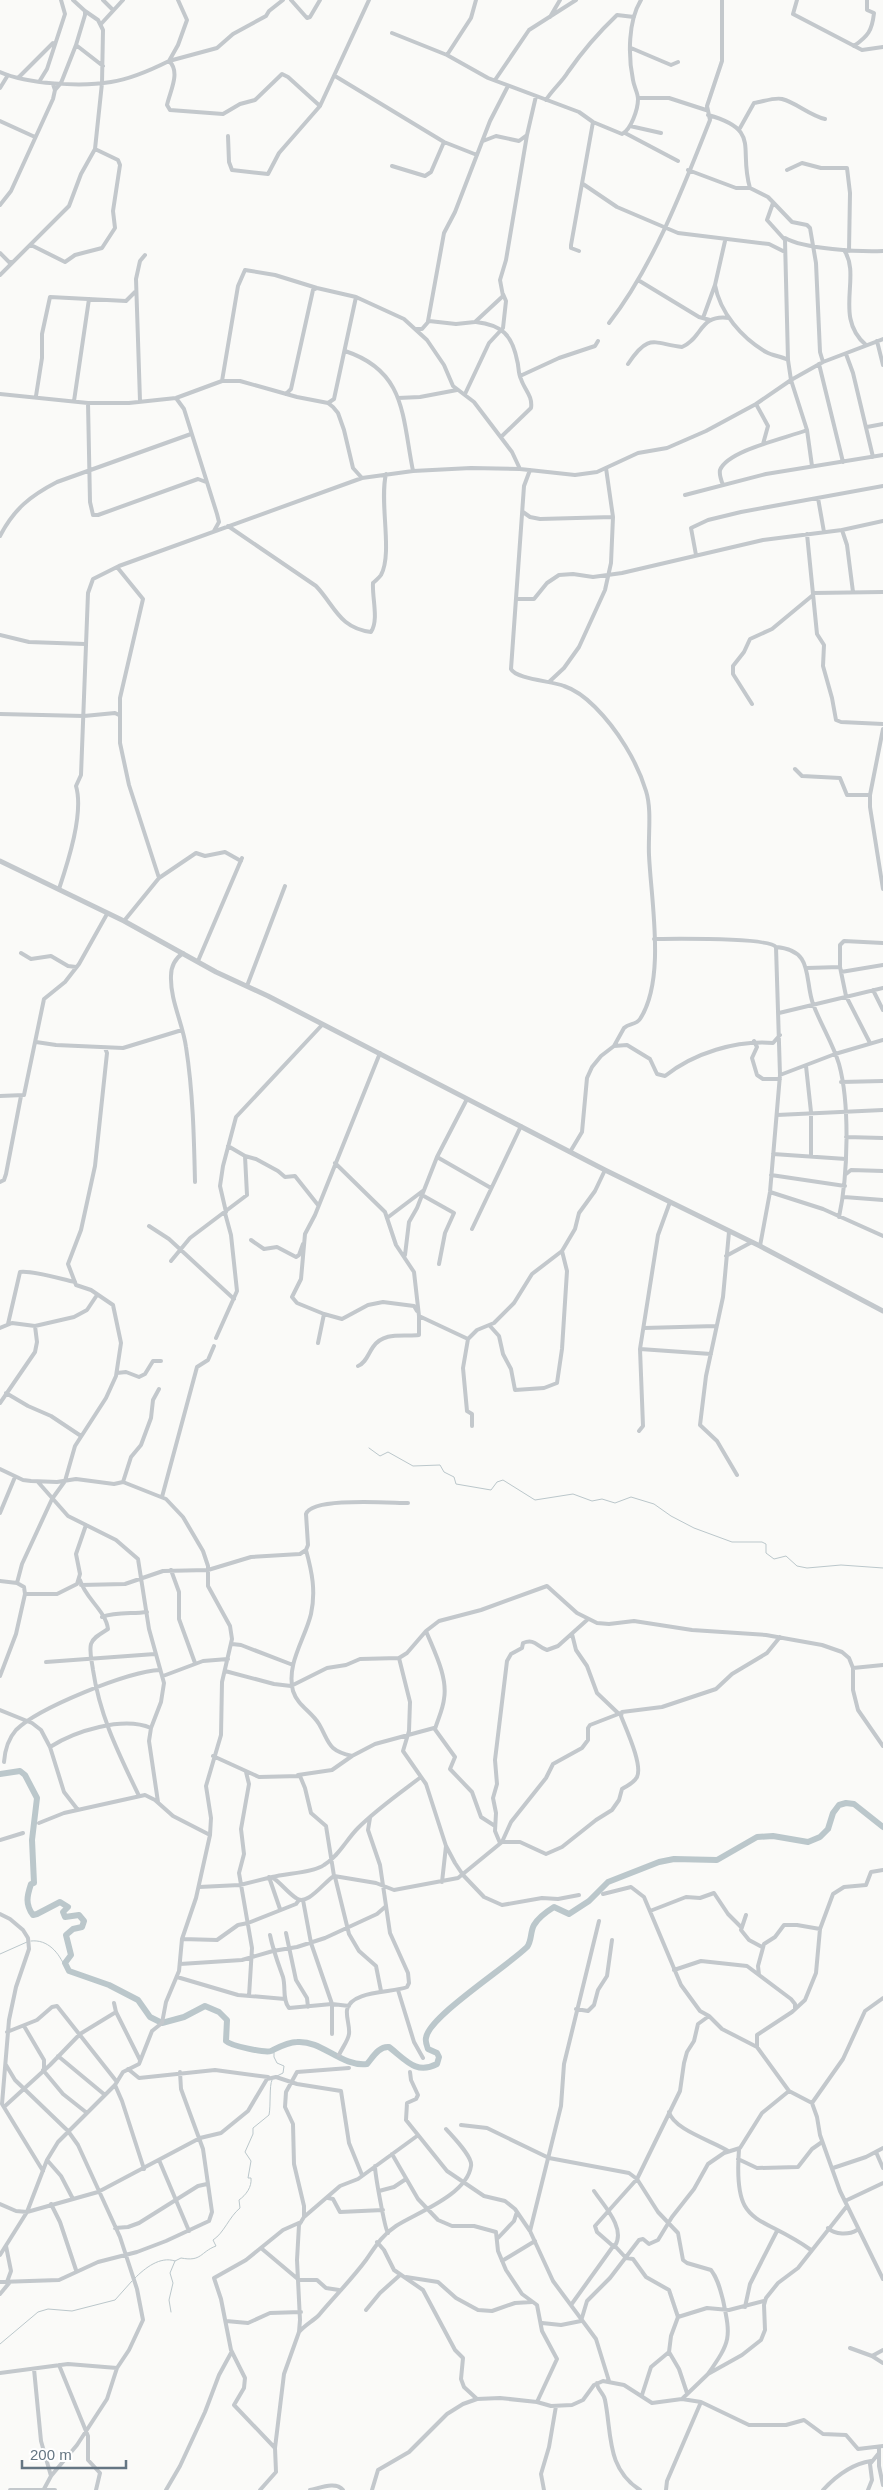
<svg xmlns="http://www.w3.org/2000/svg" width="883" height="2490" viewBox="0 0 883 2490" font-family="Arial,sans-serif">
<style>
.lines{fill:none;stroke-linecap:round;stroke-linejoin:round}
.stream{stroke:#bbc7cb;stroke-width:1}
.river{stroke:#bbc7cb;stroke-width:6}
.minor{stroke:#c3c8cc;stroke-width:4}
.tertiary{stroke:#c3c8cc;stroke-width:5}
</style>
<rect width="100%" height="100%" fill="#fafaf8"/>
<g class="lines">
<path class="stream" d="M369,1448L380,1456L388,1452L413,1466L440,1465L444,1472L454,1477L456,1484L491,1490L497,1482L503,1480L535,1500L573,1494L592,1501L602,1499L615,1503L631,1497L654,1504L671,1516L694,1528L732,1542H762L766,1544V1553L774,1559L786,1556L797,1566L807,1568L841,1565L883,1568
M31,1941C48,1939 59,1953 65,1967
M0,1954L27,1942
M274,2048V2057L277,2063L284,2066L283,2073L277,2076
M135,2278C145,2268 160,2256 175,2261L181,2258C202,2262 200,2252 216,2246L213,2240C224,2233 229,2217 240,2208L239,2200C246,2195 252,2187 251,2178H248L251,2161L245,2152L253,2134V2128L269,2115C271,2105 269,2086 272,2080
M171,2312L169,2300L173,2283L170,2273L175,2261
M0,2344L38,2312L48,2309L72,2311L115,2300L132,2281"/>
<path class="river" d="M0,1774L20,1771L25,1775L37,1798L32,1840L34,1883L31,1884C27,1896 25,1904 33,1915L37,1914L60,1902L68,1907L63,1912L65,1917L79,1915L84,1921L82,1927L73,1929L66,1935L71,1955L65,1963L69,1971L109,1985L138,2000L150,2017L162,2023L184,2017L205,2006L219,2012L227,2020L226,2041C231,2046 265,2053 271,2051C279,2047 288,2042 297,2042C322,2040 341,2067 367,2064C373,2057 379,2046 389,2047C406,2060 416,2075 437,2064L439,2057L437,2053L428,2049C427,2046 425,2041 426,2038C428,2017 508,1966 527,1947C532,1941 530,1932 534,1925C538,1918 546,1912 554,1907L569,1914L589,1901L608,1882L659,1862L674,1859L717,1860L757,1837L773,1836L808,1842L820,1837L828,1829L833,1813L839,1805L846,1803L854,1804L883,1827"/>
<path class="minor" d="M73,0L85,11V15L76,45L103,66
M103,0L112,9
M291,0L307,18L310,17L320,0
M797,0L793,14L862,50L883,47
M550,17L560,0
M101,24L123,0
M392,33L447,55L488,78L579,112L593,122L622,134C631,130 638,109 638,99C638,93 634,87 633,80C628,56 628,21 641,0
M854,46C868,36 872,31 874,13L867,10V0
M631,48L671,65L678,62
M447,55L471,18L476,0
M169,61L217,48L233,34L266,16L269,11L283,0
M169,61L178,45L187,20L178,0
M0,72C27,84 81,87 111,82C131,79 151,70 169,61C181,72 170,91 167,105L170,110L223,114L240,104L255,100L282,74L288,77L320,106
M335,76L444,142L477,155
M18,78L53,43
M495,80L529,30L576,0
M39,82L47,69L65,14L61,0
M0,88L8,75
M55,90L61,83L76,45
M638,98H669L706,110
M546,100C552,90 562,82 568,72C584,49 597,34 617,15L634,17
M708,115C762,130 738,148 750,188L768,197L792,222L807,225L810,228L816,263L820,352L823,362
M0,121L35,137
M630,126L661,133
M740,128L754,103C762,102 775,97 782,99C797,103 809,115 825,119
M625,133L678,161
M228,136L229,162L232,170L268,174L279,153L320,106L369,0
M483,141L496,136L519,141L527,135
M392,166L425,176L431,172L444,142
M688,170L736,188H750
M787,170L802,163L821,168H847L850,193L849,251
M583,184L617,207L678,233L769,244L785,252
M773,203L767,220L785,240L788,360L791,380L807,430L812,466
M0,205L11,191L53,99L55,90L53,84
M785,238C804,249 860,252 883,251
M31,245L65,262L75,255L102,248L115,228L113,211L120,165L118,160L95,149
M844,250C862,276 833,317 866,345
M579,251L571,248V245L593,122
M0,253L9,262H13
M0,275L69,206L81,174L95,149L102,83L103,30L98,20L85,11
M638,280L699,317L710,320
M715,285C720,313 742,338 766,352C773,356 781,356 788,360
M703,318L715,285L725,241
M428,321L444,233L455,212L490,121L508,86
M476,322C502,325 512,335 517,360C519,366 518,374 521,379C524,389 533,396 531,408L501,437
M609,323C653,267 684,186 710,120L707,106L722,61V0
M416,329H422L429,321L456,324L475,322L503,296L500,280L506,260L527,135L536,96
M877,341L883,365
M345,351C406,371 402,416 413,471
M846,354L853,373L873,457
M628,364C649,332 654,344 682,347C703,338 699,314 729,318
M819,364L843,462
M520,376L559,358L595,346L598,341
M222,381L238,286L245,270L275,275L317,288L356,297L404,319L427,340L444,365L453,386L474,402L512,452L520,469
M0,394L88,403H129L176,398L222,381H240L297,397L328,403L333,407L338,413L344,430L353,468L362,478
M286,394L291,389L313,290L317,288
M465,394L489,343L503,328L506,301L503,294
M36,396L42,358V334L50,297L126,301L135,292
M176,398L184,409L217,514L219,522L214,531
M398,398L420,397L457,390
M74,401L89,299
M140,401L136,279L140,261L145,255
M88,403L90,502L93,515H98L198,479L206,482
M328,403L334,399L356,297
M756,404L768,426L763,444
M867,427L883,424
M530,470L524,486L511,669C516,679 552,681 564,686C576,690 586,698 595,707C617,729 637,761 646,791C652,810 648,835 649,855C651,901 666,979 640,1019C636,1025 629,1023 624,1028L614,1046
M723,485C721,480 719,475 720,470C728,450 787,438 807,430
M685,495L766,474L883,455
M818,498L824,532
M523,512L530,517L540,519L613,517
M228,526L316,586C335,606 339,628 371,632C379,620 372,598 373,583C376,580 379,578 381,575C393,553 379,502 386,474
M842,530L847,545L853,592
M807,534L817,634L824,645L823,666L832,698L836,720L841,722L883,724
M0,536C14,509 30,496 57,482L191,434
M696,555L691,528L708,520L741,512L883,486
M117,567L143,599L120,698V743L129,785L159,878
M813,593L883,592
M518,599H534L547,583L559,575L573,574L593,577L622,573L763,540L842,530L883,521
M0,635L29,642L85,644
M549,682L564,668L579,647L605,590L611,563L613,517L606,468
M752,704L733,674V666L744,652L750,639L772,629L813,595
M0,714L84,716L115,713L119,715
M883,729L870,795V807L883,889
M795,769L802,776L840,778L847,795H870
M59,889C68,862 84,813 76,786L81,775L88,593L93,579L119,566L362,478L413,471L471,468L520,469L575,475L597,472L638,453L667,448L706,431L756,404L791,380L823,362L883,339
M124,921L159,878L196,853L205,856L225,852L241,861
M654,939C672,939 768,937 776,947L780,1075L770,1192L760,1246
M776,947C814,950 804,978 813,1004C821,1025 833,1044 839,1064C850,1104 848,1176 839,1217
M21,953L31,959L51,956L68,966L76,967
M183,953C176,958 171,966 171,976C170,1000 183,1024 186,1047C193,1092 194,1137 195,1182
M198,961L242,858
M807,968L840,967
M841,972L883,965
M247,986L285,886
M873,990L883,1010
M779,1013L883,988
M754,1041L757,1047L752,1058L757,1075L763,1079H780
M36,1042L56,1045L123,1048L182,1030
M870,1043L846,996L840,967V945L844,941L883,943
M806,1066L811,1112V1156
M780,1075L835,1054L883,1040
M841,1082L883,1081
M0,1096L24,1095L44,999L65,982L79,964L107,914
M777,1115L883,1110
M846,1137L883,1138
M228,1146L245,1156L256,1159L278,1171L285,1177L295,1176L318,1205
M570,1152L582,1132L587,1078L592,1067L601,1056L614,1046L627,1045L650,1059L657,1074L665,1076C694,1053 736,1040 773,1043L780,1035
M773,1154L846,1159
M437,1157L491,1188
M335,1163L385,1212L396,1245L414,1272L419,1316L468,1339
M846,1174L851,1170L883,1171
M771,1175L845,1186
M0,1182L4,1180L6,1174L21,1096
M770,1192L823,1209L883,1236
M422,1195L454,1213L445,1233L439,1264
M844,1197L883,1200
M226,1212L220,1186L223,1166L236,1117L322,1025
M387,1218L424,1190
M149,1226L169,1239L234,1299
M472,1229L521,1126
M729,1232L723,1297L706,1376L700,1425L717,1441L737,1475
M251,1240L264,1249L277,1247L296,1257L299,1255L303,1244
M405,1255L409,1222L417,1208L437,1157L467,1099
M726,1256L752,1242
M171,1261L190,1238L247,1195L245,1156
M324,1314L342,1319L368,1305L383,1302L414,1306L417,1311
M8,1324L20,1272C31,1270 61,1279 75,1282
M490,1326L499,1336L503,1354L511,1369L515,1390L544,1388L557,1383L562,1349L567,1271L562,1251
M0,1328L12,1323L35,1326L74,1317L87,1310L97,1295
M644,1328L716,1326
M216,1338L237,1291L231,1235L225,1213
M318,1343L324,1314L297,1303L292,1297L301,1279L305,1234L315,1215L380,1053
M640,1349L711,1354
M358,1366C366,1363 368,1354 373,1347C384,1331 404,1337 419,1335V1316
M117,1373L126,1372L139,1377L145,1374L153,1361H161
M6,1393L28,1406L51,1416L81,1436
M0,1403L35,1352L37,1342L35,1326
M472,1426V1414L467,1411L463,1368L468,1339L477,1330L494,1323L514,1303L532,1274L562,1251L575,1229L579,1213L595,1191L605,1170
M639,1431L643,1426L640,1349L658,1235L670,1202
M0,1469L23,1480L31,1481L57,1482L76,1479L114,1484L123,1482L166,1499L183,1517L203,1551L208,1566V1586L230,1626L232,1639L222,1682L221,1735L206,1786L211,1818L210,1835L196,1898L182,1939L179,1971L166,2002L162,2023L152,2031L139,2064L123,2072L115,2085L58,2142L47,2160L27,2212L0,2255
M38,1482L68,1516L116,1540L138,1559L149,1629L164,1683L161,1702L151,1728L149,1741L158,1802
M123,1482L131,1457L141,1445L151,1418L153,1400L159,1389
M162,1497L197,1367L208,1360L214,1346
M0,1513L15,1477
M306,1550C312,1572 316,1591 311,1614C305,1639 286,1664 293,1691C298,1706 311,1711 319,1724C330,1743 327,1750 352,1756L375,1744L434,1728L455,1757L450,1769L472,1792L481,1817L495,1826
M171,1570L179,1592V1619L195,1663
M80,1580C85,1598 106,1611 108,1629C102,1633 93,1637 91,1644C89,1652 92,1662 93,1670C100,1717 119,1754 139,1796
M0,1581L17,1583L22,1564L52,1499L65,1481L75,1446L106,1398L116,1376L121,1343L113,1305L91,1290L76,1285L68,1264L81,1230L95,1166L107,1053L105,1048
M81,1585L125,1584L163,1571L208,1570L251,1557L300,1554L306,1550L308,1545L306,1514C312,1497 390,1503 408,1503
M25,1594H57L77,1584L80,1574L76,1554L86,1525
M102,1617C116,1612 132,1614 147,1612
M426,1631C434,1651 448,1677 444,1699C443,1709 438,1719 435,1729
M572,1634L576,1650L587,1666L597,1693L619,1714
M232,1644L241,1645L293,1665
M399,1658L410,1702L409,1731L403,1751L426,1784L446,1846L455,1863L463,1875L484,1897L502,1905L542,1898L558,1899L579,1895
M46,1662L155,1654
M853,1668L883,1665
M225,1671L274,1684L291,1686L327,1668L346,1665L360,1659L399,1658L407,1653L426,1631L439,1621L481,1610L547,1586L577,1613L597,1623L609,1624L634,1621L692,1630L766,1635L822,1645L842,1652L849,1658L853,1668V1690L858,1710L883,1746
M0,1676L16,1634L25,1594L24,1587L17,1583
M163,1676L203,1661L228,1659
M0,1710L32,1723L41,1730L50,1747L64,1792L78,1810
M50,1747C75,1731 123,1716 151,1728
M213,1756L259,1777L300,1776L305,1788L311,1813L326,1826L334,1876L376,1883L394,1890L458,1878L502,1842H520L546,1854L562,1847L596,1820L612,1810L619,1800L622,1789C628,1785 633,1784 637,1777C643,1765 626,1729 621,1716L622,1712L662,1707L716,1689L732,1674L767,1653L780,1637
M4,1762C5,1749 8,1739 16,1730C38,1708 129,1671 160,1670
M246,1772L249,1784L241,1829L244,1854L239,1873L252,1948L249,1996
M298,1775L332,1770L352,1756
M39,1823L64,1813L145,1795L155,1800L173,1816L210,1835
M0,1840L23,1833
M502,1842L511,1822L546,1778L553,1764L582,1748L588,1740V1728L590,1725L621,1713
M500,1843L495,1831L496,1813L493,1798L497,1784L495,1760L507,1661L511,1654L522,1648L523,1643C535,1638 537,1647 547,1650L558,1646L587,1620
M269,1877L280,1909
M272,1877C286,1873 313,1873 324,1865C339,1856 346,1840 358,1828C377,1809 400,1793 421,1777
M335,1877L349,1934L359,1951L376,1966L381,1991
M442,1882L446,1846
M199,1887L240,1885L272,1877C281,1883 287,1892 296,1898C307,1907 324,1882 334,1876
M603,1894L631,1887L644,1897L681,1985L700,2011L709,2016L722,2029L757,2047L789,2091L812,2103L817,2117L820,2135L840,2191L883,2279
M303,1900L311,1943L332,2004V2034
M650,1911L686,1897L700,1898L714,1893L728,1914L741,1927
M0,1914L10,1919L23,1930L28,1938L29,1949L16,1987L9,2020L2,2104L43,2171
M746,1915L741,1930L749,1940L762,1947
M286,1933L296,1980L307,1998L308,2007
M270,1935C273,1950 278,1963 283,1977C286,1988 282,1999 289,2008L332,2004L349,2006
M182,1939L217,1940L238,1925L248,1923L296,1904L299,1900
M180,1964L242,1960L273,1951L297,1947L325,1938L377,1914L385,1907
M674,1970L701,1961L747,1966L791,1999L795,2004V2009
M759,1975L758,1966L764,1944L775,1937L784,1925H797L820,1929
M177,1977L238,1995L285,1999
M398,1990L414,2042L423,2058
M114,2003L116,2012L140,2060
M576,2009L588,2011L594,2005L598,1990L607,1976L612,1940
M24,2026L44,2060V2069
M7,2032L37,2020L52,2007L57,2006L117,2082
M757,2047V2035L792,2012L805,2000L816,1973L820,1929L833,1894L844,1887L866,1885L871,1872L883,1870
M339,2055C342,2048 348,2041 349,2034C350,2026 346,2018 347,2010C350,1990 394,1993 407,1987L409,1983L408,1973L390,1933L380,1865L368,1830L370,1818
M58,2056L105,2095
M6,2065L15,2080L68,2131L78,2145L120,2237L137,2289L143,2320L129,2350L117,2368L107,2399L77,2445L51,2476L44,2489
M128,2069L139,2078L215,2070L268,2077
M43,2070L63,2094L87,2113
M410,2072L411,2080L418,2095L416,2099L407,2103L406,2120L447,2171L484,2196L505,2201L515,2209L530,2231L553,2281L596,2339L609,2381
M115,2085L122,2101L144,2169
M812,2103L843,2059L865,2011L883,1998
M4,2107L50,2065L80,2034L116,2012
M669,2112C674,2130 713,2141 728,2151
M461,2125L487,2128L549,2158L629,2173L637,2179L658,2212L678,2233L683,2260L687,2263L711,2270C718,2279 720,2289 723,2300C731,2338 731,2341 708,2374
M739,2149C733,2230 758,2212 811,2250
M876,2152L883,2168
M392,2154L418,2199L438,2220L452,2226H474L496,2232L498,2251L506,2270L522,2294L537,2305L542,2331L557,2359L537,2402
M738,2159L757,2168L798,2167L812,2149L822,2142
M47,2160L61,2176L73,2199
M159,2160L189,2231
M375,2166C375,2174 385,2230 388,2233
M833,2168L866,2157L883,2148
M379,2191L394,2187L406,2179
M594,2191C604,2206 626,2228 615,2246
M328,2198L333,2199L340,2212L383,2210
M845,2201L883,2183
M0,2204L16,2211L27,2212L98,2192L200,2138L221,2133L248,2111L267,2079L276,2077L297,2084L341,2091L349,2143L362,2175
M51,2204L60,2222L76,2270
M304,2217V2206L294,2164L293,2124L285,2107L286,2092L297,2072L349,2068
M115,2228L128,2227L139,2223L198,2186L207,2184
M828,2228C835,2235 849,2235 857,2230
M530,2231L561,2106L564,2064L599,1921
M498,2238L514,2221L517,2212
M377,2242L384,2250L394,2270L423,2290L455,2350L463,2358L461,2379L464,2387L477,2399
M6,2246L11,2271L7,2282
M613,2246L597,2232L595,2226L637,2179L680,2091L684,2063L687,2052L694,2041L698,2024L709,2016
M261,2248L299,2280H317L326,2288L339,2290
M502,2261L535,2241
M406,2277L438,2282L456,2298L478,2310L492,2311L515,2303L532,2302
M0,2282L59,2280L98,2262L137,2252L166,2241L209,2221L212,2212L203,2149L181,2089L180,2072
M0,2294L10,2282
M571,2305L614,2245L626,2258L633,2259L646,2277L669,2290L678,2317
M745,2307L750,2284L777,2231
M366,2310L380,2293L400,2275
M226,2321L248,2323L270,2313L301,2312
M542,2323L561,2325L581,2321L587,2301L610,2278L639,2240L643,2239L649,2244L658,2240L672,2217L694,2189L708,2164L724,2153L740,2148L762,2113L789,2091
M299,2332C305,2325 313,2321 319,2315C334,2297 352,2279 366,2260C375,2247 382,2235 396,2226C416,2213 467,2195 471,2166C473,2157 453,2137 446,2129
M850,2348L872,2356L883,2363
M669,2352L679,2369L687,2393
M872,2356L883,2350
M59,2365L88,2436V2460L100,2473L96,2490
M34,2369L41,2441L51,2476
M0,2373L68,2364L117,2368
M597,2383C597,2390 604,2393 605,2400C612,2434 606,2468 640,2490
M642,2395L651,2367L669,2352L671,2336L678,2317L707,2308L729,2310L764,2301
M682,2399L708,2374L742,2355L761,2340L765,2330L764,2305L766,2298L778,2283L798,2268L847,2206
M275,2448L234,2405L244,2388L245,2378L231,2350L221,2299L214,2278L246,2260L283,2230L301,2222
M879,2448V2466L883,2485
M10,2490H55
M166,2490L180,2466L205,2412L219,2375L231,2353
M260,2490L276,2472L275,2448L284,2374L299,2332L300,2320L297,2260L299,2225L304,2217L340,2186L358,2179L417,2136
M310,2490C320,2488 336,2481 343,2490
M372,2490L378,2470L409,2452L447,2414L463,2404L477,2399L500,2398L537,2402L551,2406L572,2405L583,2400L594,2385L603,2381L624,2385L652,2403L682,2399L701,2402L749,2425H786L804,2420L823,2434L846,2435L858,2449L883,2446
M544,2490L541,2474L549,2447L556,2406
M666,2490L667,2481L701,2402
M823,2490C836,2476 851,2464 871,2461
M868,2490L872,2480L870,2464L879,2453"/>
<path class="tertiary" d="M0,861L124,921L216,972L268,996L605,1170L760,1246L883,1311"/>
</g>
<path d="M22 2460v8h104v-8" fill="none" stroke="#657683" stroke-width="2.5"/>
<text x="30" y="2460" font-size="15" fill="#657683" stroke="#ffffff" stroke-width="4" paint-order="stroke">200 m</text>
</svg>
